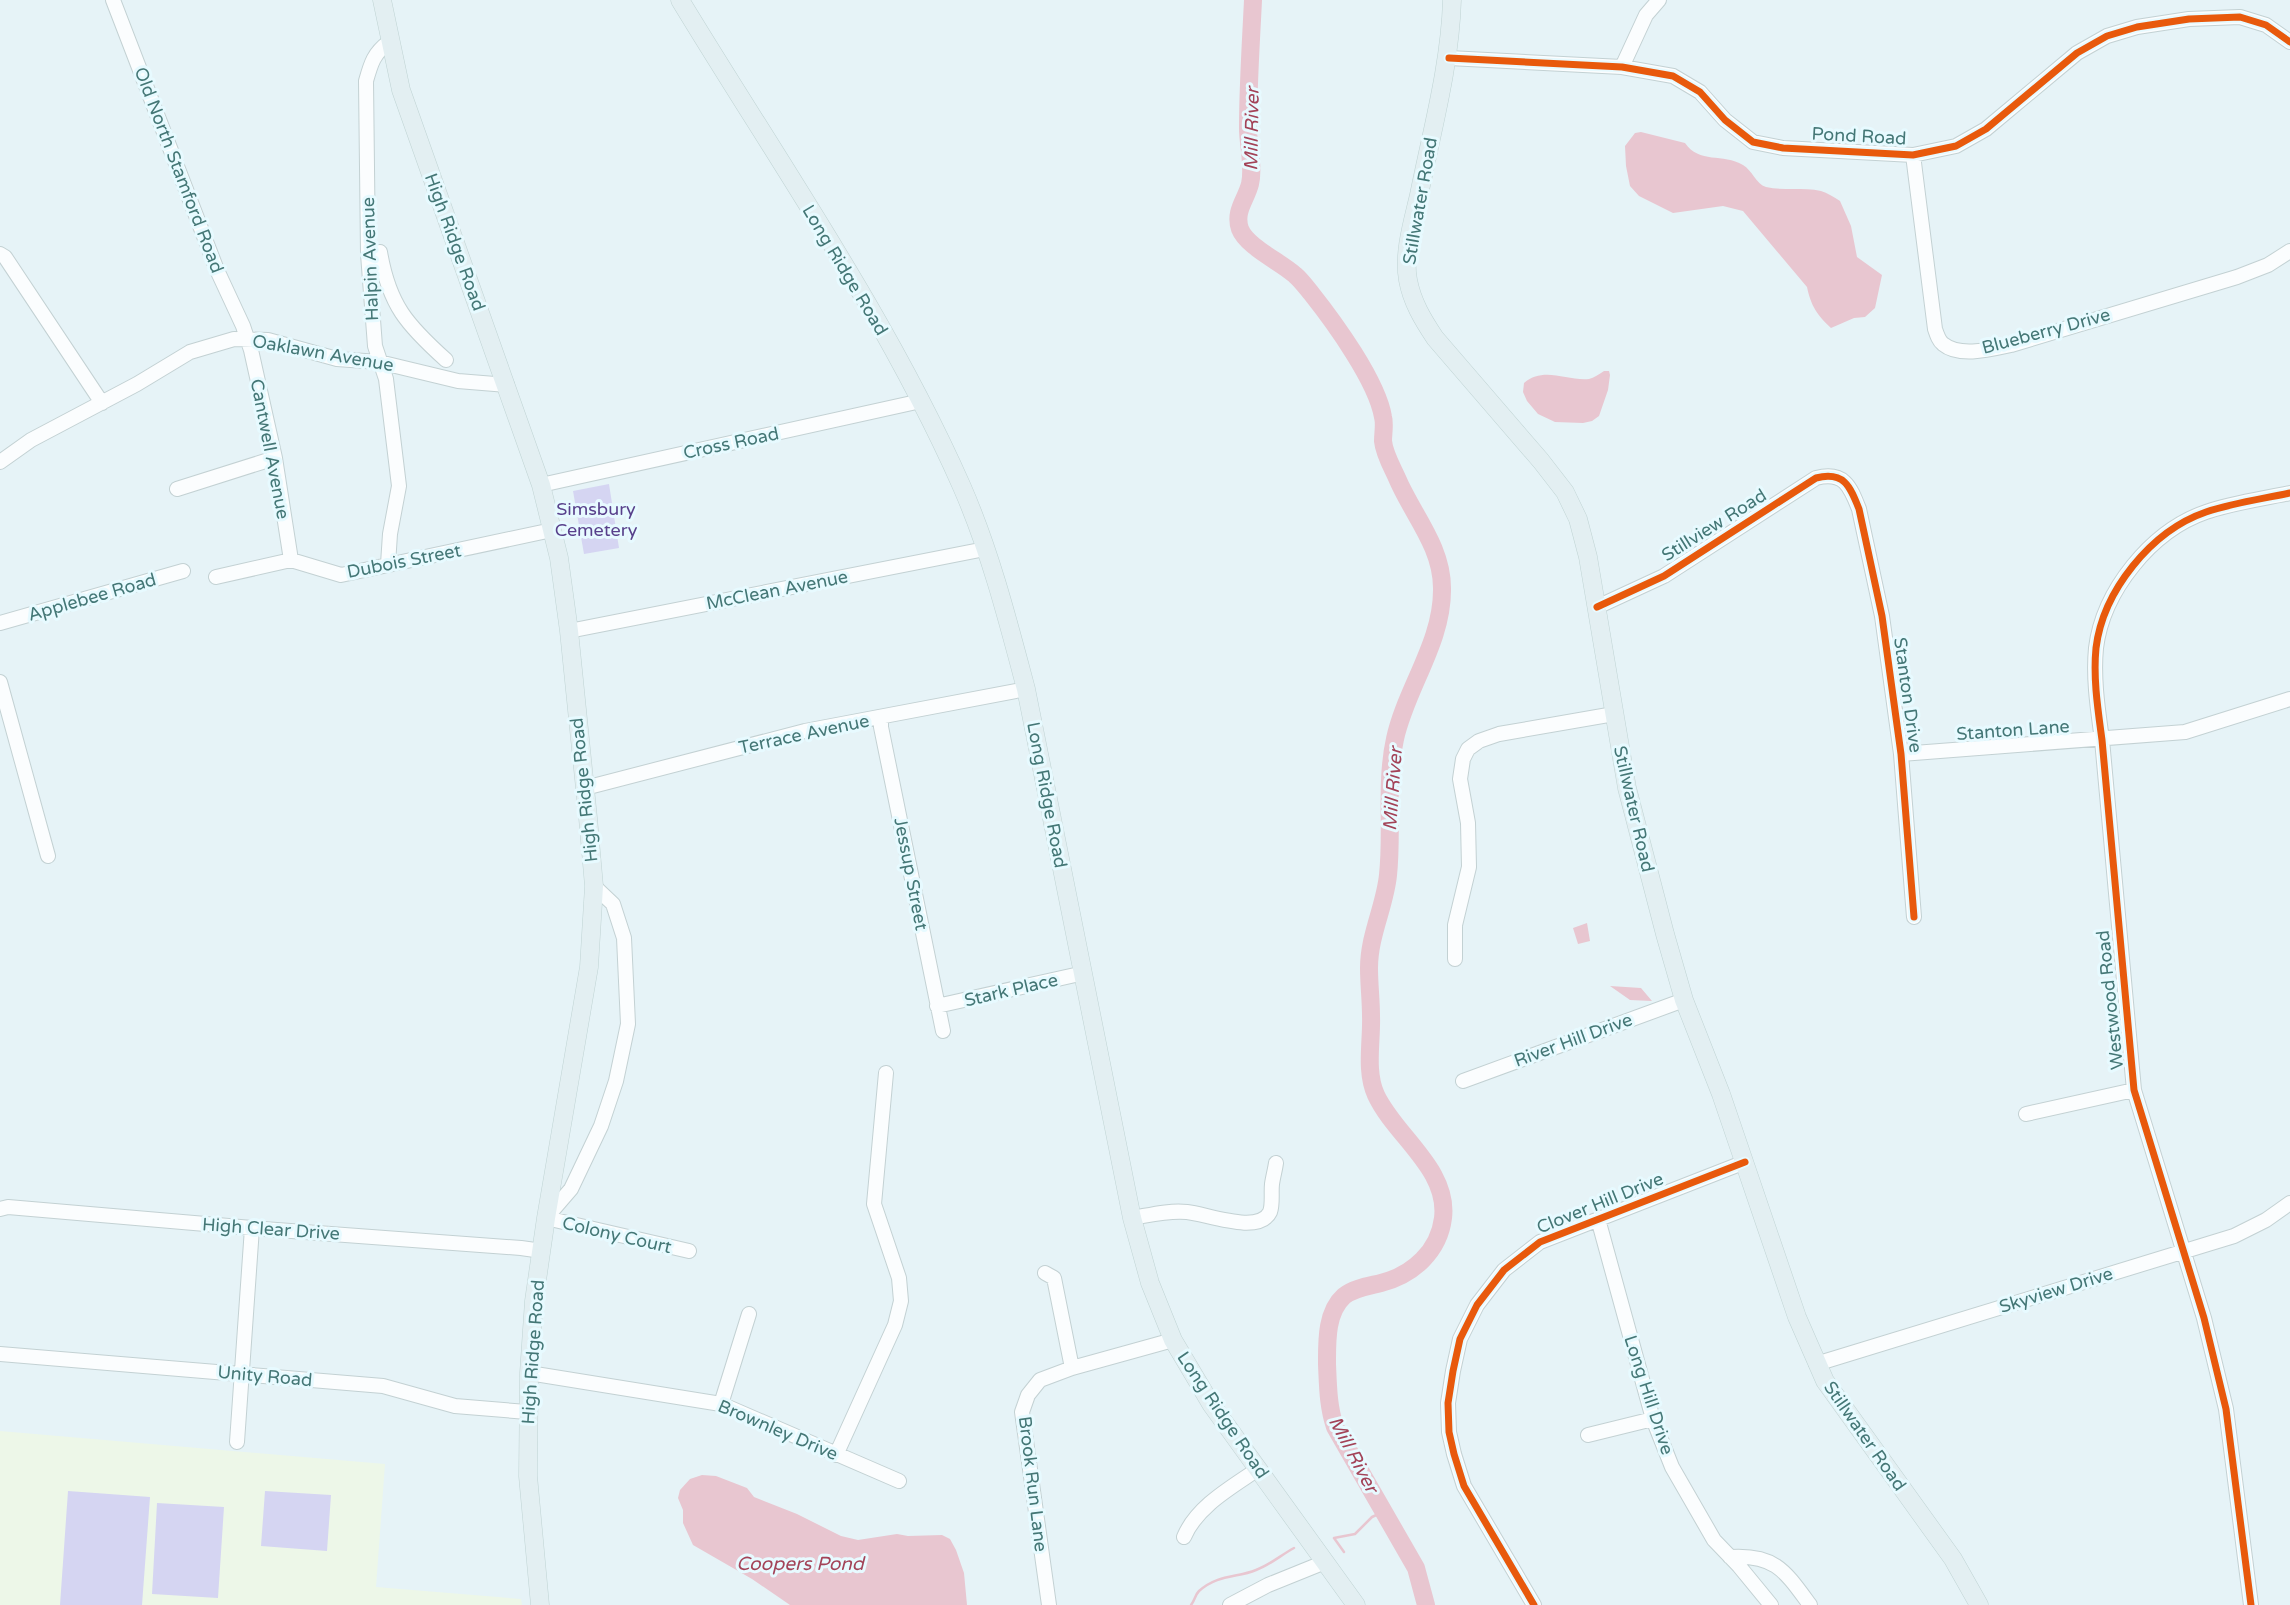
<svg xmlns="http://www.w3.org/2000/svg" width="2290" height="1605" viewBox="0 0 2290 1605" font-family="'Varela Round',sans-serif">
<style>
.education{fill:#edf7e8}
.green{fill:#d5d5f2}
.water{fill:#e8c6d0}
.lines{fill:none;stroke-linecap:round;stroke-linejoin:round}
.stream{stroke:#e8c6d0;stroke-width:2.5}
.river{stroke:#e8c6d0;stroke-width:18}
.minor-casing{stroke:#c3d1d3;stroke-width:16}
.major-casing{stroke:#bfd3d3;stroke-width:19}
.minor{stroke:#fbfdfe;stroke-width:14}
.major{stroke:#e3eff2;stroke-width:18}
.cycleway-casing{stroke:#e7faff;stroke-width:11}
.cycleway{stroke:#e8590c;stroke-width:7}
.labels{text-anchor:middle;stroke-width:6;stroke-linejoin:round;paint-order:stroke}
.street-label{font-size:18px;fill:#447776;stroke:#e7faff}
.park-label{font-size:18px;fill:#58408b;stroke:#e7faff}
.water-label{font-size:19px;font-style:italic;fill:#a34358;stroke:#e7faff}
</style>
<rect width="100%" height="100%" fill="#e6f3f7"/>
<path class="education" d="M0,1431L385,1464L376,1587L521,1599L522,1605H0Z"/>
<path class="green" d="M609,484L619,548L584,554L573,491Z
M68,1491L150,1497L142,1605H60Z
M265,1491L331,1495L327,1551L261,1546Z
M157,1503L224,1507L218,1598L152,1594Z"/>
<path class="water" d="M1641,132L1685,143C1699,164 1723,153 1743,165C1752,170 1756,184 1766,187C1784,191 1803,187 1821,191C1827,193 1834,197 1840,201L1851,226L1857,257L1882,275L1875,308L1865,317L1854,318L1831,328C1817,315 1811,306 1807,287L1743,211L1723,206L1673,213L1639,196L1630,186L1626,166L1625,146L1635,133Z
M1604,371H1609L1610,375L1608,390L1599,416L1592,421L1583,423L1555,422L1538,414L1527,401L1523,392L1524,383C1544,366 1566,381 1589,379C1594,378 1599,374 1604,371Z
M1587,923L1590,941L1578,944L1573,928Z
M1610,986L1641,988L1652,1001L1630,1000Z
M702,1475L716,1476L747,1488L754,1497L797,1514L841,1536L858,1540L897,1534L908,1536L942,1535L950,1539L956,1550L964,1573L967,1605H790L752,1579L693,1545L683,1523V1510L678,1498L680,1490L690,1479Z"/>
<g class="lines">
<path class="stream" d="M1344,1552L1334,1538L1355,1534L1372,1517L1385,1511
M1191,1605C1195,1600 1195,1595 1199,1591C1218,1574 1237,1578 1256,1570C1270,1565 1281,1555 1294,1548"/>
<path class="river" d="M1253,0C1251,42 1248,85 1248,128C1248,145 1254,167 1250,184C1246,200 1234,211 1240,229C1247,247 1281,262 1295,275C1301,280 1306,287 1311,293C1334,322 1377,381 1383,417C1385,424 1383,433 1383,441C1384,453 1392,467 1397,478C1412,514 1442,546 1442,588C1443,642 1406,688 1395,739C1385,784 1393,829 1388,875C1385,906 1369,935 1369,968C1369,984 1371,1000 1371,1016C1372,1041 1365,1071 1376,1095C1395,1136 1449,1169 1443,1218C1439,1251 1413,1275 1381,1283C1369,1286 1354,1288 1344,1296C1326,1312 1327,1342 1327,1364C1328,1386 1328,1406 1335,1427L1416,1568L1426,1605"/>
<g class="minor-casing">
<path id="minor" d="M113,0L217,270L243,326L251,350L275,458L291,560
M1449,58L1622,67L1673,76L1700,92L1725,120L1753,142L1783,148L1913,155L1956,146L1986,129L2077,53L2107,36L2137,27L2189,19L2240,17L2266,25L2290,42
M1622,67L1646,15L1659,0
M1913,155L1935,329C1937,335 1939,341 1943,344C1960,358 1992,349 2011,345L2237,277L2268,265L2290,251
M0,254L5,257L102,403
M368,254L380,252C389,305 407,325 446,360
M0,462L31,440L137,384L190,352L234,339L268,340L337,359L379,362L458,381L507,385
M541,485L921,401
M177,489L275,458
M388,564L390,534L399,486L386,379L375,346L368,254L366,81C371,63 374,53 389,42
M216,577L291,560L341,575L552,530
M1597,607L1664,576L1816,478C1844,471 1850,486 1859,509L1882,616L1901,754L1914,917
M0,623L183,571
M569,631L985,549
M0,682L48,856
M881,717V727L943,1031
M1901,754L2185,732L2290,699
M585,788L805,731L1026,689
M594,886L613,904L624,938L628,1024L616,1081L601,1126L571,1189L546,1218L689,1251
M1455,959V925L1469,867L1468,823L1460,779L1463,759L1468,749L1479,741L1499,734L1614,714
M937,1006L1084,973
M1463,1081L1684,1000
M2026,1114L2134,1090
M0,1209L8,1207L252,1228L521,1248L542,1251
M1132,1218C1150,1215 1169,1210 1187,1212C1207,1214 1259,1235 1270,1212C1273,1204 1271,1193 1272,1184C1273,1177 1275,1170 1276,1163
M1598,1219L1653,1419L1672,1467L1714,1540L1739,1566L1771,1605
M1045,1273L1054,1278L1072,1368
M0,1354L383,1386L455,1406L527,1412
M1816,1364L2234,1236L2266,1220L2290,1203
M529,1373L721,1404L899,1481
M721,1404L749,1314
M1588,1435L1653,1419
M237,1442L252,1228
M836,1455L895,1325L901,1301L899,1278L874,1204L886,1073
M1184,1537C1197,1506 1232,1487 1258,1469
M1730,1557C1775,1554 1785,1571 1810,1605
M1049,1605L1022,1412L1028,1395L1040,1380L1072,1368L1173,1340
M1230,1605L1268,1585L1325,1562
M1534,1605L1464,1486L1454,1454L1449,1432L1448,1403L1453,1371L1460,1339L1477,1305L1504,1270L1540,1242L1745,1162
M2251,1605L2226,1409L2204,1318L2134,1090L2102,740C2098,710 2093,679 2096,648C2103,591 2151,531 2206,512C2232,503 2262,499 2290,493"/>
</g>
<g class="major-casing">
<path id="major" d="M382,0L401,90L541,485L559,558L569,631L588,818L594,886L589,967L546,1218L534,1301L529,1373L528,1476L540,1605
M680,0C777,160 886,315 962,487C990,551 1008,621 1026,689L1132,1218L1150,1283L1173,1340L1211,1404L1356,1605
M1452,0C1450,66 1432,130 1419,195C1413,221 1403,253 1408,280C1412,302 1423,320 1435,338L1541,461L1565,492L1578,519L1588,557L1627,788L1665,934L1684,1000L1721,1094L1797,1317L1825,1381L1953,1559L1979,1605"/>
</g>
<use href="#minor" class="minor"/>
<use href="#major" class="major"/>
<g class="cycleway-casing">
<path id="cycleway" d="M1449,58L1622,67L1673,76L1700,92L1725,120L1753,142L1783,148L1913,155L1956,146L1986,129L2077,53L2107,36L2137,27L2189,19L2240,17L2266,25L2290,42
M1597,607L1664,576L1816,478C1844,471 1850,486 1859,509L1882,616L1901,754L1914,917
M1534,1605L1464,1486L1454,1454L1449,1432L1448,1403L1453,1371L1460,1339L1477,1305L1504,1270L1540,1242L1745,1162
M2251,1605L2226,1409L2204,1318L2134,1090L2102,740C2098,710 2093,679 2096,648C2103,591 2151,531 2206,512C2232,503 2262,499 2290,493"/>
</g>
<use href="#cycleway" class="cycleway"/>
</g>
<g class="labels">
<g class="street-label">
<text transform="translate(1859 136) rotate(3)" y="6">Pond Road</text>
<text transform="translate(179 170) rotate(69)" y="6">Old North Stamford Road</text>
<text transform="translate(1420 201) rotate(-80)" y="6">Stillwater Road</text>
<text transform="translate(455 242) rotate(70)" y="6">High Ridge Road</text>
<text transform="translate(370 259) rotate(-92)" y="6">Halpin Avenue</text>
<text transform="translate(845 270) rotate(59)" y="6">Long Ridge Road</text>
<text transform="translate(2046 331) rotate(-15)" y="6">Blueberry Drive</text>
<text transform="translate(323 353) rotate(10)" y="6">Oaklawn Avenue</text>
<text transform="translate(731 443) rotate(-12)" y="6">Cross Road</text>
<text transform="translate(270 449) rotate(79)" y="6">Cantwell Avenue</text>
<text transform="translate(1714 525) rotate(-32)" y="6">Stillview Road</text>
<text transform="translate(404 561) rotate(-11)" y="6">Dubois Street</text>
<text transform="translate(777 590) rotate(-11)" y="6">McClean Avenue</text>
<text transform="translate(92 597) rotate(-16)" y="6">Applebee Road</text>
<text transform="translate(1908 695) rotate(82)" y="6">Stanton Drive</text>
<text transform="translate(2013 730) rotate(-4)" y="6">Stanton Lane</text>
<text transform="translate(804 734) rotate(-12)" y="6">Terrace Avenue</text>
<text transform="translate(584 790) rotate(-96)" y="6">High Ridge Road</text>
<text transform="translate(1047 795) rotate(79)" y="6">Long Ridge Road</text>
<text transform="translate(1634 809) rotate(77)" y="6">Stillwater Road</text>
<text transform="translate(911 874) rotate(79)" y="6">Jessup Street</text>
<text transform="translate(1011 990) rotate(-13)" y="6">Stark Place</text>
<text transform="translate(2110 1000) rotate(-96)" y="6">Westwood Road</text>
<text transform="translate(1573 1040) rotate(-20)" y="6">River Hill Drive</text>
<text transform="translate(1600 1203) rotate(-22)" y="6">Clover Hill Drive</text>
<text transform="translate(271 1229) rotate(4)" y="6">High Clear Drive</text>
<text transform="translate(617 1235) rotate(13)" y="6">Colony Court</text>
<text transform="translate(2056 1290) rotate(-17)" y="6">Skyview Drive</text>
<text transform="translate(533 1352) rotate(-86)" y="6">High Ridge Road</text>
<text transform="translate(265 1376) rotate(5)" y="6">Unity Road</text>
<text transform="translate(1649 1395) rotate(72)" y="6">Long Hill Drive</text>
<text transform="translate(1223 1415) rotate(56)" y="6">Long Ridge Road</text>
<text transform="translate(778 1430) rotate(23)" y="6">Brownley Drive</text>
<text transform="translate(1865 1436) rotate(55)" y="6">Stillwater Road</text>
<text transform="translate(1033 1484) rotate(83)" y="6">Brook Run Lane</text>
</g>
<g class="park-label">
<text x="596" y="515">Simsbury<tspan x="596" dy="21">Cemetery</tspan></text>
</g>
<g class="water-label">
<text transform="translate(1251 129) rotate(-89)" y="7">Mill River</text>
<text transform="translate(1392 789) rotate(-86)" y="7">Mill River</text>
<text transform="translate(1354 1454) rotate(62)" y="7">Mill River</text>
<text x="800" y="1570">Coopers Pond</text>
</g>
</g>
</svg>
